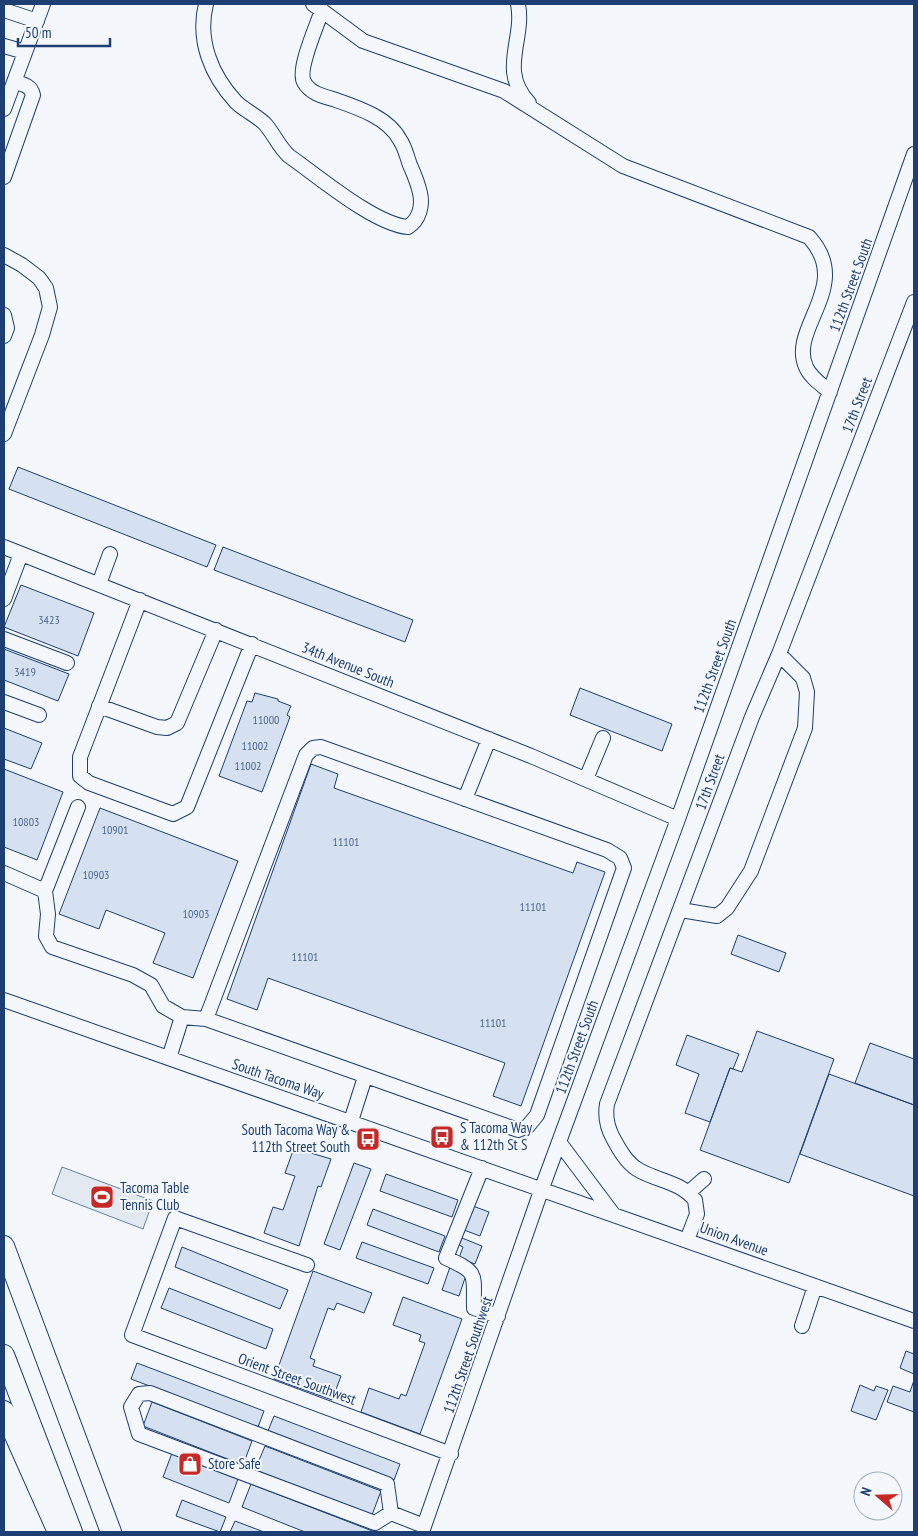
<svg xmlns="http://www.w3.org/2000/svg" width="918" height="1536" viewBox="0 0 918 1536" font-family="'PT Sans Narrow',sans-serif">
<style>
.green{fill:#e3e9f0;stroke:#687fa3}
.building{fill:#d5e0f0;stroke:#1d3f73}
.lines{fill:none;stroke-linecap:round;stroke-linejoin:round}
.minor-casing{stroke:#1d3f73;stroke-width:16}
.highway-casing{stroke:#1d3f73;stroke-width:22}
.minor{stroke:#f4f7fb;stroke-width:14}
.highway{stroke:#f4f7fb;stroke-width:20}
.labels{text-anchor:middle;stroke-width:4;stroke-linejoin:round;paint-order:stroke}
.number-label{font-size:12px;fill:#4b6792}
.street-label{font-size:15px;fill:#1d3f73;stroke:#f4f7fb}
.poi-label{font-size:15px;fill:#1d3f73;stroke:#f4f7fb;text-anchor:start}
</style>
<rect width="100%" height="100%" fill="#f4f7fb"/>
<path class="green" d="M62,1167L153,1201L143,1229L52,1194Z"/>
<path class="building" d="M18,467L216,545L207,567L9,489Z
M223,547L413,620L405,642L214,570Z
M21,585L94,613L78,656L4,627Z
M4,649L69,674L58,701L4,680Z
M580,688L672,724L662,751L570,715Z
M255,693L278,699V701L291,706L287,715L290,717L262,792L219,776L247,701L252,702Z
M4,728L42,743L31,769L4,759Z
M311,764L338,774L334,788L573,873L577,862L605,872L521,1106L493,1096L505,1063L268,978L257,1010L227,999Z
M4,769L63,792L37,860L4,847Z
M100,808L238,861L193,978L153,963L165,933L106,910L99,929L59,914Z
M738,935L786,953L779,972L731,954Z
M757,1031L834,1059L789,1183L700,1150L730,1068L742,1072Z
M687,1035L739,1054L733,1069L730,1068L710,1122L685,1113L699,1074L676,1065Z
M870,1043L914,1059V1105L855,1083Z
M829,1074L914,1105V1196L800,1154Z
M294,1148L331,1159L321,1187L318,1186L299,1246L264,1233L273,1207L283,1210L295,1176L285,1173Z
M354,1163L371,1169L340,1250L324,1244Z
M386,1174L458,1200L452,1217L380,1191Z
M473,1206L489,1212L480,1236L464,1230Z
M373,1209L445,1236L439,1252L367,1225Z
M462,1238L482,1246L475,1264L459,1258L463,1247L459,1245Z
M362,1242L434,1268L428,1284L356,1258Z
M182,1247L288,1290L280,1309L175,1267Z
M450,1267L467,1272L459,1296L442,1290Z
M313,1271L372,1293L364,1313L337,1303L334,1310L328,1308L310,1358L315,1360L313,1366L341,1376L332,1400L274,1379Z
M169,1288L273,1329L266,1349L161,1308Z
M403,1297L462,1319L420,1434L361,1412L369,1388L399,1399L401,1394L406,1396L425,1343L419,1341L421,1335L393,1325Z
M906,1351L914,1354V1374L900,1368Z
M137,1363L264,1411L258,1427L131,1379Z
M914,1380V1412L887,1402L893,1386L910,1392Z
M860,1385L874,1391L876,1386L888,1390L876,1420L851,1411Z
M152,1402L252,1441L243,1465L143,1426Z
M274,1416L400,1464L394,1480L268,1431Z
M265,1446L381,1491L372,1515L255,1470Z
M172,1453L238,1479L229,1503L163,1477Z
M251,1484L375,1532H305L242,1507Z
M182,1500L226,1517L220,1532L176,1516Z
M235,1521L264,1532H230Z"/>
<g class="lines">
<g class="minor-casing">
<path id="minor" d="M206,4C197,40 211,75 236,102C245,111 258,116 266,125C275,136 279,147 289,156C318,176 374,224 408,227C419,220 423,206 420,193C418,183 414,174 410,165C407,157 405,147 400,140C388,117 356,107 333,99C322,96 310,93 304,82C297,69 317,26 322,10
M313,4L363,41L504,91L623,166L809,237C854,286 788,328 806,367C810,377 822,385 830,392
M518,4C525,40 498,70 529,103
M4,10L37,21
M4,46L25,52
M4,109L43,4
M4,177L33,95C31,85 22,84 14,82
M4,255L22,265L39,278L46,288L50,307L42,335L4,434
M4,315L7,328L4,336
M4,547L531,756L678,819
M99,584L110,554
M4,599L21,554
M140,600L80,757V776L89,783L173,814L187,807L252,644
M4,639L67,663
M4,702L39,715
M99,706L157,727L167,728L177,723L216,630
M586,779L603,738
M465,799L489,739
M4,873L45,891L48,914L46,936L52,947L133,975L151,985L163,1006L182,1017L206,1019L518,1130L528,1126L537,1115L624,868L620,858L607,850L321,747L313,748L306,755L206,1019
M45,891L78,807
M681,910L717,916L727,908L751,871L805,728L807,692L803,678L779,654
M4,1000L914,1321
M169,1058L182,1017
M351,1121L365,1077
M559,1142L613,1214
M482,1168L446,1258C480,1273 473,1274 474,1308L498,1316
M688,1193L704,1179
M687,1240L697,1214L695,1200C680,1181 656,1181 637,1169C626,1162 619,1149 613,1138C607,1127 605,1116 607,1104L752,717L779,654L914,302
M307,1265L175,1218L132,1335L451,1454
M802,1326L815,1286
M150,1393L387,1484L391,1513L375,1523L139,1434L131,1407L139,1394Z
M391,1513L424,1526
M422,1532L542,1188L678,819L914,154"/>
</g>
<g class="highway-casing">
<path id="highway" d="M4,1246L111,1532
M4,1355L72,1532
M4,1411L58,1532"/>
</g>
<use href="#minor" class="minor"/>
<use href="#highway" class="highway"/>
</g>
<defs>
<g id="bus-square" transform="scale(1.25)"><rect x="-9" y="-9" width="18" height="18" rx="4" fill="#c62828" stroke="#f4f7fb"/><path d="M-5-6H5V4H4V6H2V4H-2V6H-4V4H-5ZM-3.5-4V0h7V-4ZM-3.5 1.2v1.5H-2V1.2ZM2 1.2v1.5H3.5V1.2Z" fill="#fff"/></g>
<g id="stadium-square" transform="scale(1.25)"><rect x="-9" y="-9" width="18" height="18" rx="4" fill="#c62828" stroke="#f4f7fb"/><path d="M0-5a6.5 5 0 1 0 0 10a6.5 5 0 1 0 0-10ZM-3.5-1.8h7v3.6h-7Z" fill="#fff"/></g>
<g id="shop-square" transform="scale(1.25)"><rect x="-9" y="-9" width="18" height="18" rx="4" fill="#c62828" stroke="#f4f7fb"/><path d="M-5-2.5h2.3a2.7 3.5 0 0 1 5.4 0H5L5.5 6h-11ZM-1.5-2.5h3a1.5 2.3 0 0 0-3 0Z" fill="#fff"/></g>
</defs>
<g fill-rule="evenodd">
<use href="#bus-square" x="442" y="1137"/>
<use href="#bus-square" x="368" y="1139"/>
<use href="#stadium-square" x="102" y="1197"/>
<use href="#shop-square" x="190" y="1464"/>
</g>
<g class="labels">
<g class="number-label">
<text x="49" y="624">3423</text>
<text x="25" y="676">3419</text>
<text x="266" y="724">11000</text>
<text x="255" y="750">11002</text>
<text x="248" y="770">11002</text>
<text x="26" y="826">10803</text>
<text x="115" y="834">10901</text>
<text x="346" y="846">11101</text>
<text x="96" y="879">10903</text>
<text x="533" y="911">11101</text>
<text x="196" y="918">10903</text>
<text x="305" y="961">11101</text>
<text x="493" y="1027">11101</text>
</g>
<g class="street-label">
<text transform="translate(851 285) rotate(-70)" y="5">112th Street South</text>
<text transform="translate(857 405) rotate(-69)" y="5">17th Street</text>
<text transform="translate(348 665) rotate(22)" y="5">34th Avenue South</text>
<text transform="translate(715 666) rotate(-70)" y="5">112th Street South</text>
<text transform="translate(710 782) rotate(-70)" y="5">17th Street</text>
<text transform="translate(577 1047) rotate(-70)" y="5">112th Street South</text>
<text transform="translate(278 1079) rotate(19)" y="5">South Tacoma Way</text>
<text transform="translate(734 1239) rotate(20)" y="5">Union Avenue</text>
<text transform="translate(468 1355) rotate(-71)" y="5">112th Street Southwest</text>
<text transform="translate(297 1379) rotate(20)" y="5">Orient Street Southwest</text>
</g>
<g class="poi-label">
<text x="460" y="1133">S Tacoma Way<tspan x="460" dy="17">&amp; 112th St S</tspan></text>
<text x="350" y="1135" text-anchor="end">South Tacoma Way &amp;<tspan x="350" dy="17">112th Street South</tspan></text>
<text x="120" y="1193">Tacoma Table<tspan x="120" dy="17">Tennis Club</tspan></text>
<text x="208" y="1469">Store Safe</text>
</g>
</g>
<rect width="918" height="1536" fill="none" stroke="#1d3f73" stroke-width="10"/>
<g transform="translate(878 1496) rotate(290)"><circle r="24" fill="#f4f7fb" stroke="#9eadc5"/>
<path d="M0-4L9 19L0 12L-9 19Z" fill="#c62828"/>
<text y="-8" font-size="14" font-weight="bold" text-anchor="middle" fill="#1d3f73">N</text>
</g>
<path d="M18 38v8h92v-8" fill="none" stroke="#1d3f73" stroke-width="2.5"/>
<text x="25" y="38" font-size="15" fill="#1d3f73" stroke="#f4f7fb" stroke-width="4" paint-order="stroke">50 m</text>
</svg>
